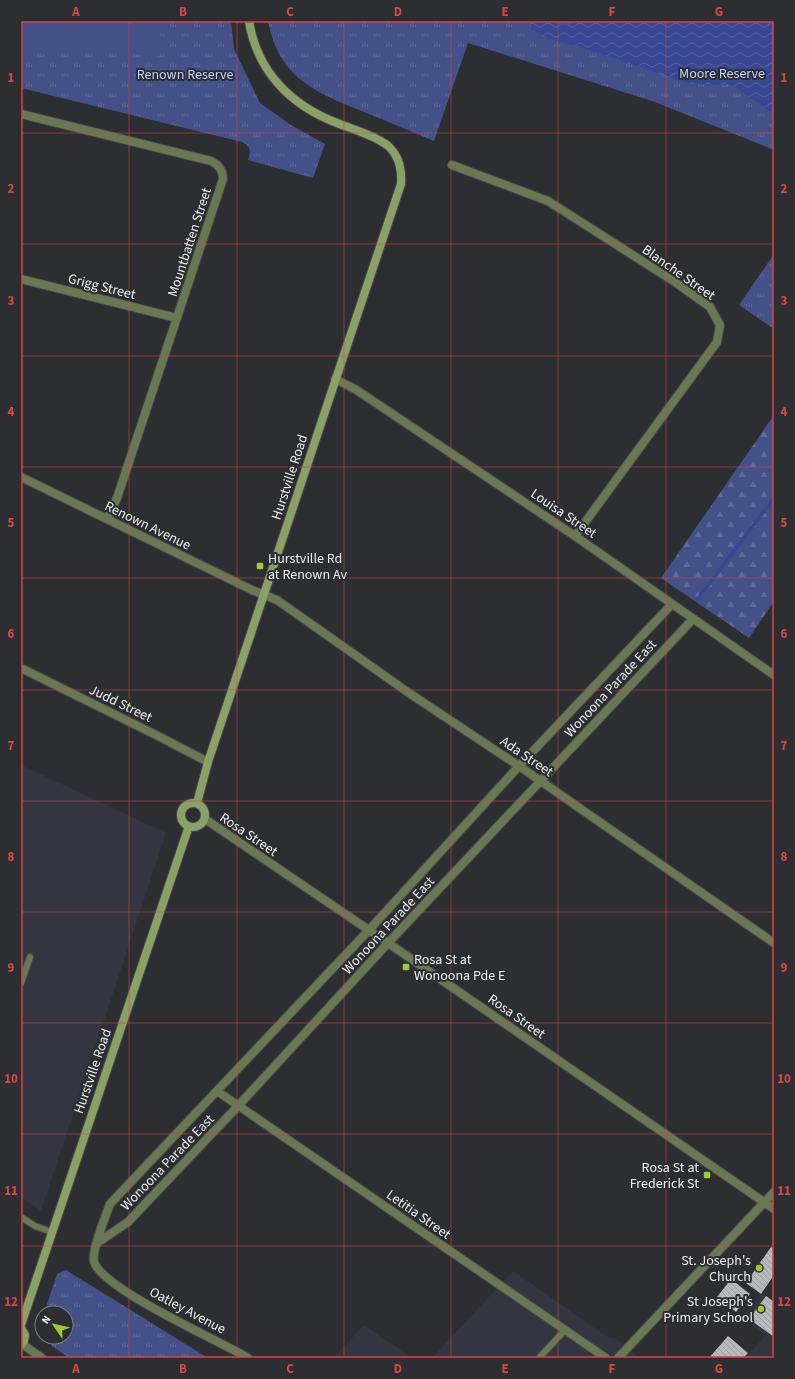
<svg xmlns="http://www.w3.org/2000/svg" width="795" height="1379" viewBox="0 0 795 1379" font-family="'Source Sans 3',sans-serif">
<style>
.built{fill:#333640}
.forest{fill:url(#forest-firs)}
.park{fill:url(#park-tufts)}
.garden{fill:#435188}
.water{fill:url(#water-waves)}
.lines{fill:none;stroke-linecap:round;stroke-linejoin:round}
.stream{stroke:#374794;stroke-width:3.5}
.building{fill:url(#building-back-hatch)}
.service-casing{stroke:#47494d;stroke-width:8}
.minor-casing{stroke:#47494d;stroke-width:10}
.tertiary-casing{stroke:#47494d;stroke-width:10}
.secondary-casing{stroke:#47494d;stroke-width:10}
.service{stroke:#697853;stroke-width:6}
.minor{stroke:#697853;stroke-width:8}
.tertiary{stroke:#697853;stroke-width:8}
.secondary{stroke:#8aa166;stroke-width:8}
.grid{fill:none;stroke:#d94646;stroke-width:1;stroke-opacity:0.55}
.poi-dot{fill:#9acb34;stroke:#2c2e32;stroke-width:1.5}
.labels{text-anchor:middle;stroke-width:4;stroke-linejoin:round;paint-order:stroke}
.park-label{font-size:14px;fill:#c2d0fc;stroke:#2c2e32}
.street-label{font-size:14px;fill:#ecedf0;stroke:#2c2e32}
.poi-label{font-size:14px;fill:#ecedf0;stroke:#2c2e32;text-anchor:end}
.neatline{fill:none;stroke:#d94646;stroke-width:1.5}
.grid-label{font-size:13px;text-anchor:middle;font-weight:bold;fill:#d94646}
</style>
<defs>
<pattern id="forest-firs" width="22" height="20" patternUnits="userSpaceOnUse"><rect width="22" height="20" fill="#435188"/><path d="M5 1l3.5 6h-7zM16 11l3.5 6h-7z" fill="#5e6a99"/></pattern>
<pattern id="park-tufts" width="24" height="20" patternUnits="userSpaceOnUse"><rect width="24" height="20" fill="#435188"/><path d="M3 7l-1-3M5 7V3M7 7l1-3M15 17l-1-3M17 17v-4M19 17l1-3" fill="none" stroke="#5e6a99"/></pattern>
<pattern id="water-waves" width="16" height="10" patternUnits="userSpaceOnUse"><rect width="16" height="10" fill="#374794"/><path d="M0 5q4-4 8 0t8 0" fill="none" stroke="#5462a3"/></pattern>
<pattern id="building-back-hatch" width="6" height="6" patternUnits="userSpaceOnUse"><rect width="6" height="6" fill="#b8b9bf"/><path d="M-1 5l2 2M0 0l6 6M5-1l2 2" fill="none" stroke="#9c9ca1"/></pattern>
</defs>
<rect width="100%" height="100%" fill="#2c2e32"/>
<path class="built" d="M21,765L166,833L41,1211L21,1197Z
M513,1271L609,1338H614L640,1358H432Z
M763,1293L774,1300V1358H745L766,1335L741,1318Z
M364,1325L412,1358H333Z"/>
<path class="forest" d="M774,415V601L749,638L661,578Z"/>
<path class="park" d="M21,21H231L234,49L260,103L291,125L325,144L313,178L248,160C251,152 251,146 242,142L21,88Z
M268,21H774V150L655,102L468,43L434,141C412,132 391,123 369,114C340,102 307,91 287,66C277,53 271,37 268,21Z
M774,254V329L739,305Z
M66,1270L208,1358H69L52,1346L45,1337H66V1313H44L57,1274Z"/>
<path class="garden" d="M21,21H160L159,56L21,47Z"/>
<path class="water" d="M530,21H557L560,25H569L581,21H774V114L732,85L690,84L584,48L549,39L531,29Z"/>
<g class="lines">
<path class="stream" d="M697,600L774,498"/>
</g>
<path class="building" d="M771,1247L774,1249V1275L761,1294L746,1283Z
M731,1279L750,1294L736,1312L717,1297Z
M766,1296L774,1302V1337L749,1319Z
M728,1336L748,1353L743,1358H709Z"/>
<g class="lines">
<g class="service-casing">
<path id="service" d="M21,983L30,957
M21,1217L35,1226L52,1232
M539,1358L565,1330"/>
</g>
<g class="minor-casing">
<path id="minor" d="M21,114L211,161C219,165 223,170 223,179L117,498L107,519
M452,165L548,201L675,282L710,307L720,325L717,342L575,536
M21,279L177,318
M335,379L355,389L575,536L774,675
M21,477L252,590L277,600L409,693L519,766L774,943
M21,668L162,738L208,762
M205,819L388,943L774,1209
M217,1091L606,1358
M97,1243L128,1222L238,1106L388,943L693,619
M248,1358C218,1340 104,1290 94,1262C91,1252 106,1215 110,1204L369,930L519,766L672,604
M618,1358L774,1192"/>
</g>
<g class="tertiary-casing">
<path id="tertiary" d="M22,1344L42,1358"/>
</g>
<g class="secondary-casing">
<path id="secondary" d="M181 815a12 12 0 1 1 24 0a12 12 0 1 1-24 0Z
M197,803L208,762L401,184C402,169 399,155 387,145C374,135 352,129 337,123C290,105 257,71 249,21
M21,1325L189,826
M21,1328L25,1335L24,1341L21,1345"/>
</g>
<use href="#service" class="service"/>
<use href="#minor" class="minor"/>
<use href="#tertiary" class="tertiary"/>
<use href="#secondary" class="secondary"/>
</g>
<path class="grid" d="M129,21V1358M237,21V1358M344,21V1358M451,21V1358M558,21V1358M666,21V1358M21,133H774M21,244H774M21,356H774M21,467H774M21,578H774M21,690H774M21,801H774M21,912H774M21,1023H774M21,1134H774M21,1246H774"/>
<g class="poi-dot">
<rect x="256" y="562" width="8" height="8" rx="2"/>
<rect x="402" y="963" width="8" height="8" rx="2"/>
<rect x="703" y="1171" width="8" height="8" rx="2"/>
<circle cx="759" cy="1268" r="4"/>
<circle cx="761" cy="1309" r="4"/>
</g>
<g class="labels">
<g class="park-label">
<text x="722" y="78">Moore Reserve</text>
<text x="185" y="79">Renown Reserve</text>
</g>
<g class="street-label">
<text transform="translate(189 242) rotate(-72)" y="5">Mountbatten Street</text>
<text transform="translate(679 272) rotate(35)" y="5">Blanche Street</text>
<text transform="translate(102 286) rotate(14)" y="5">Grigg Street</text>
<text transform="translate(289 477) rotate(-72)" y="5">Hurstville Road</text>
<text transform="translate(564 513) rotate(34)" y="5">Louisa Street</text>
<text transform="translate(148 525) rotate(26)" y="5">Renown Avenue</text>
<text transform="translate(610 688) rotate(-47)" y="5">Wonoona Parade East</text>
<text transform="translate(121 703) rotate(26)" y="5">Judd Street</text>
<text transform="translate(527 756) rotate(34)" y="5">Ada Street</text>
<text transform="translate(249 834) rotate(34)" y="5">Rosa Street</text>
<text transform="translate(388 925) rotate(-47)" y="5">Wonoona Parade East</text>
<text transform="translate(517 1016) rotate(35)" y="5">Rosa Street</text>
<text transform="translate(92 1071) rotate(-71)" y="5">Hurstville Road</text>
<text transform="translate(167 1162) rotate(-46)" y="5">Wonoona Parade East</text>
<text transform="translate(419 1214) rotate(35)" y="5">Letitia Street</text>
<text transform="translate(188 1310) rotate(28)" y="5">Oatley Avenue</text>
</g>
<g class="poi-label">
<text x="268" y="563" text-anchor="start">Hurstville Rd<tspan x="268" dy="16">at Renown Av</tspan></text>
<text x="414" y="964" text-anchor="start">Rosa St at<tspan x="414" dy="16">Wonoona Pde E</tspan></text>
<text x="699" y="1172">Rosa St at<tspan x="699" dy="16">Frederick St</tspan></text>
<text x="751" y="1265">St. Joseph's<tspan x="751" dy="16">Church</tspan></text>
<text x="753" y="1306">St Joseph's<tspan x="753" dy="16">Primary School</tspan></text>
</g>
</g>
<rect width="795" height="1379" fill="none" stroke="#2c2e32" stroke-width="44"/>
<g transform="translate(54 1325) rotate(304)"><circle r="19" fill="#2c2e32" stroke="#797a7e"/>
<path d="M0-3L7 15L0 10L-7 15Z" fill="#9acb34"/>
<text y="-6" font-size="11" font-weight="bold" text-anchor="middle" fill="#ecedf0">N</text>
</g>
<rect x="22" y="22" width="751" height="1335" class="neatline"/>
<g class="grid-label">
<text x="76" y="16">A</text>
<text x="183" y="16">B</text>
<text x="290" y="16">C</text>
<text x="398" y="16">D</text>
<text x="505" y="16">E</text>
<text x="612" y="16">F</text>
<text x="719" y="16">G</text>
<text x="11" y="82">1</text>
<text x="784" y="82">1</text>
<text x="11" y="193">2</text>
<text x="784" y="193">2</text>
<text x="11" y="305">3</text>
<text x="784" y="305">3</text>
<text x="11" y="416">4</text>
<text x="784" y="416">4</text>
<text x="11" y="527">5</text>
<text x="784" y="527">5</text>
<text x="11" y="638">6</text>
<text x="784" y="638">6</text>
<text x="11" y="750">7</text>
<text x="784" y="750">7</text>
<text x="11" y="861">8</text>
<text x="784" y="861">8</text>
<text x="11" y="972">9</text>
<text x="784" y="972">9</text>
<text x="11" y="1083">10</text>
<text x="784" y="1083">10</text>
<text x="11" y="1195">11</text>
<text x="784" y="1195">11</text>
<text x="11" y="1306">12</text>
<text x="784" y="1306">12</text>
<text x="76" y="1373">A</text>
<text x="183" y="1373">B</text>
<text x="290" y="1373">C</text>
<text x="398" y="1373">D</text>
<text x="505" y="1373">E</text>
<text x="612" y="1373">F</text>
<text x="719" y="1373">G</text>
</g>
</svg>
